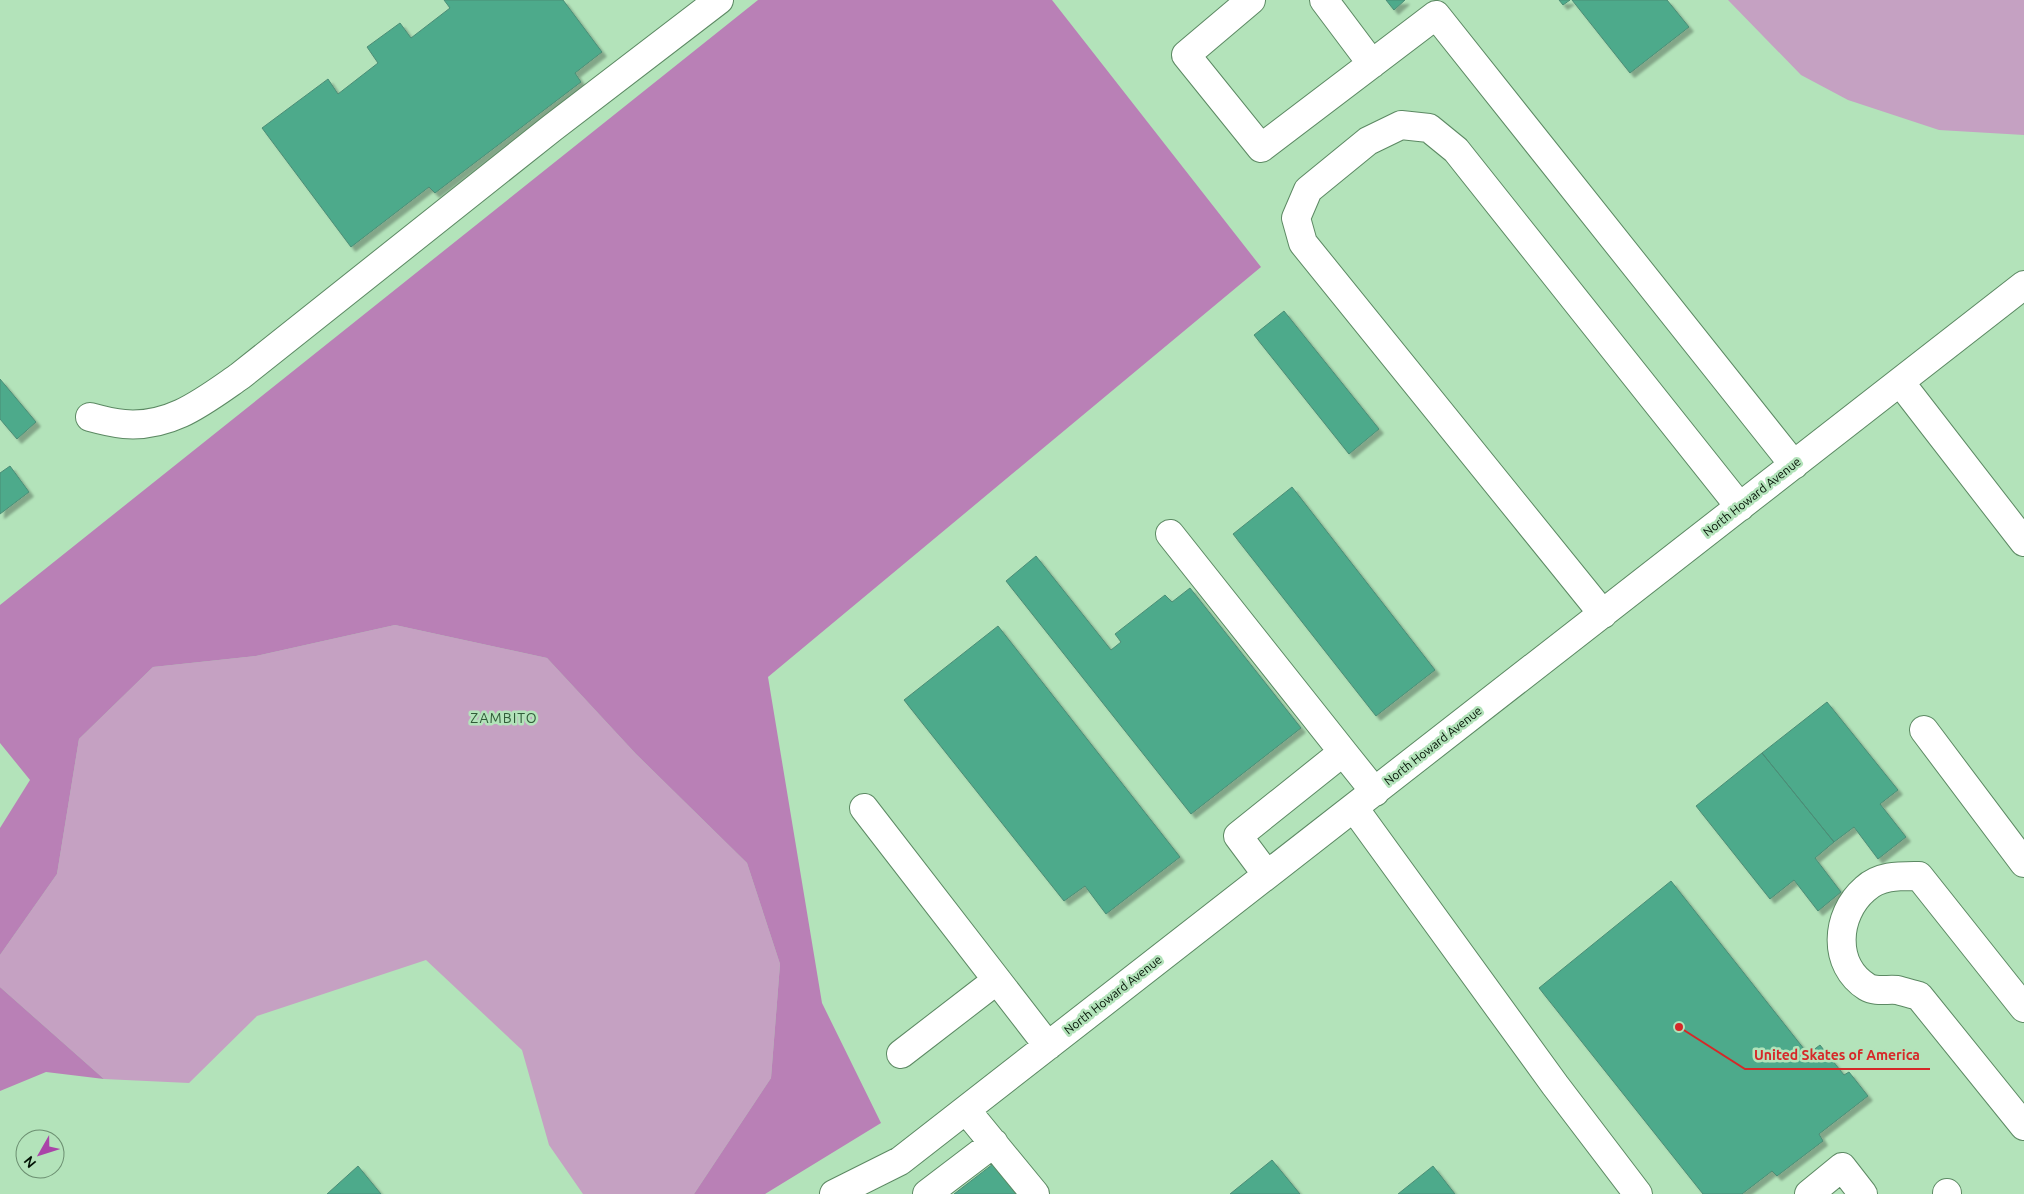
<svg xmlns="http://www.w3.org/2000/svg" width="2024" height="1194" viewBox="0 0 2024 1194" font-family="Ubuntu,sans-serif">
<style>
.green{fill:#c5a1c2}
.forest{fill:#b980b6}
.building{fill:#4daa8b;stroke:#4c8d76;filter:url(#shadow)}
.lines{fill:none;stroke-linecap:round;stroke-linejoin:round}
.minor-casing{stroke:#5c8963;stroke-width:30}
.minor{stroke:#fff;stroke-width:28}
.labels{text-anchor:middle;stroke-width:5;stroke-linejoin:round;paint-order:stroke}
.street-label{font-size:12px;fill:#021104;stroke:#b3e3ba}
.neighbourhood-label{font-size:14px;letter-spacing:1px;fill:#305c38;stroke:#b3e3ba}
.leader{fill:none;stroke:#d62828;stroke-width:2}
.callout-dot{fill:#d62828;stroke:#b3e3ba;stroke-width:2}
.callout-label{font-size:14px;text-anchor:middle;font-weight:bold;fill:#d62828;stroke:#b3e3ba;stroke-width:5;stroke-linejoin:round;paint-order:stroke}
</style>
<defs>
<filter id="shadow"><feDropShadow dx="4.5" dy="4.5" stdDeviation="1" flood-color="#0004"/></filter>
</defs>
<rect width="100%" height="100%" fill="#b3e3ba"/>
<path class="green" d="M1728,0H2024V135L1939,130L1848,100L1801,75Z
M395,625L547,658L636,754L747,863L780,964L771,1078L694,1194H583L549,1145L522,1050L426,960L257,1016L189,1083L104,1079L0,987V955L57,874L79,739L153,667L256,656Z"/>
<path class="forest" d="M758,0H1052L1261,267L768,677L822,1003L881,1123L765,1194H694L771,1078L780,964L747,863L636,754L547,658L395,625L256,656L153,667L79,739L57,874L0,955V828L30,780L0,743V605Z
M0,987L104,1079L46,1072L0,1091Z"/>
<path class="building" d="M444,0H563L602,52L575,73L581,82L435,193L429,187L351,247L262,128L328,79L338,94L378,63L367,47L400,23L411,38L450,8Z
M1386,0H1405L1394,10Z
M1559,0H1570L1563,5Z
M1572,0H1667L1689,27L1630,73Z
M1284,311L1379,429L1349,454L1254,335Z
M0,379L36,422L17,439L0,419Z
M10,466L29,492L0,514V473Z
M1292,487L1435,670L1376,716L1233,534Z
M1036,556L1111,650L1121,642L1115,634L1165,595L1172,602L1190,588L1301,728L1191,814L1006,581Z
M998,626L1180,857L1106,914L1085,886L1064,901L904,700Z
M1827,702L1898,790L1880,804L1906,837L1878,859L1854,827L1834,842L1762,753Z
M1762,753L1834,842L1815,858L1841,892L1818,911L1794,880L1770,899L1696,806Z
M1671,881L1808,1054L1820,1045L1844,1075L1849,1072L1868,1096L1819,1134L1823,1141L1777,1176L1772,1171L1742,1194H1703L1539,988Z
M1272,1160L1300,1194H1230Z
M993,1164L1016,1194H954Z
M358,1166L381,1194H327Z
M1433,1166L1455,1194H1398Z"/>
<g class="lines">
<g class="minor-casing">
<path id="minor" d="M1251,0L1186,55L1261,148L1436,15L1794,465
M1324,0L1372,64
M1900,382L2024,542
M90,417C101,420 113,423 124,424C171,428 204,401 240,376L552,128L719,0
M1170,534L1343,752
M1603,614L1303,243L1296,218L1308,190L1368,141L1401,125L1429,128L1456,150L1740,507
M1924,730L2024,863
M864,808L1048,1046
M1354,808L1555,1085L1638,1194
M1267,875L1238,836L1343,752L1375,792
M2024,1008L1919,876C1900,876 1880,875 1865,889C1835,915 1832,965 1867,987C1875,992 1888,989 1897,990C1904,992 1912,994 1919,996L2024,1126
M901,1054L997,980
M966,1110L1035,1194
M1947,1193V1194
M834,1194L900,1161L2024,285
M927,1194L994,1143
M1809,1194L1842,1167L1863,1194"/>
</g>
<use href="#minor" class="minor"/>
</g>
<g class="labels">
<g class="street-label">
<text transform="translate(1752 497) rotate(-38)" y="4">North Howard Avenue</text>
<text transform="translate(1433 746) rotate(-38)" y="4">North Howard Avenue</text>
<text transform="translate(1113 995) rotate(-38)" y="4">North Howard Avenue</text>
</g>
<g class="neighbourhood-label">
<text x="504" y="723">ZAMBITO</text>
</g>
</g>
<path class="leader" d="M1679 1027L1745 1069H1930"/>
<circle class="callout-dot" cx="1679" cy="1027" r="5"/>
<g class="callout-label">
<text x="1837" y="1060">United Skates of America</text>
</g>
<g transform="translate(40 1154) rotate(231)"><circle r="24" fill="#b3e3ba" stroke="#6c8f71"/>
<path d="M0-4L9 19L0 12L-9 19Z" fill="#aa44a8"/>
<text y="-8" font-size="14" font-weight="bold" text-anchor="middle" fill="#021104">N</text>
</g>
</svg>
